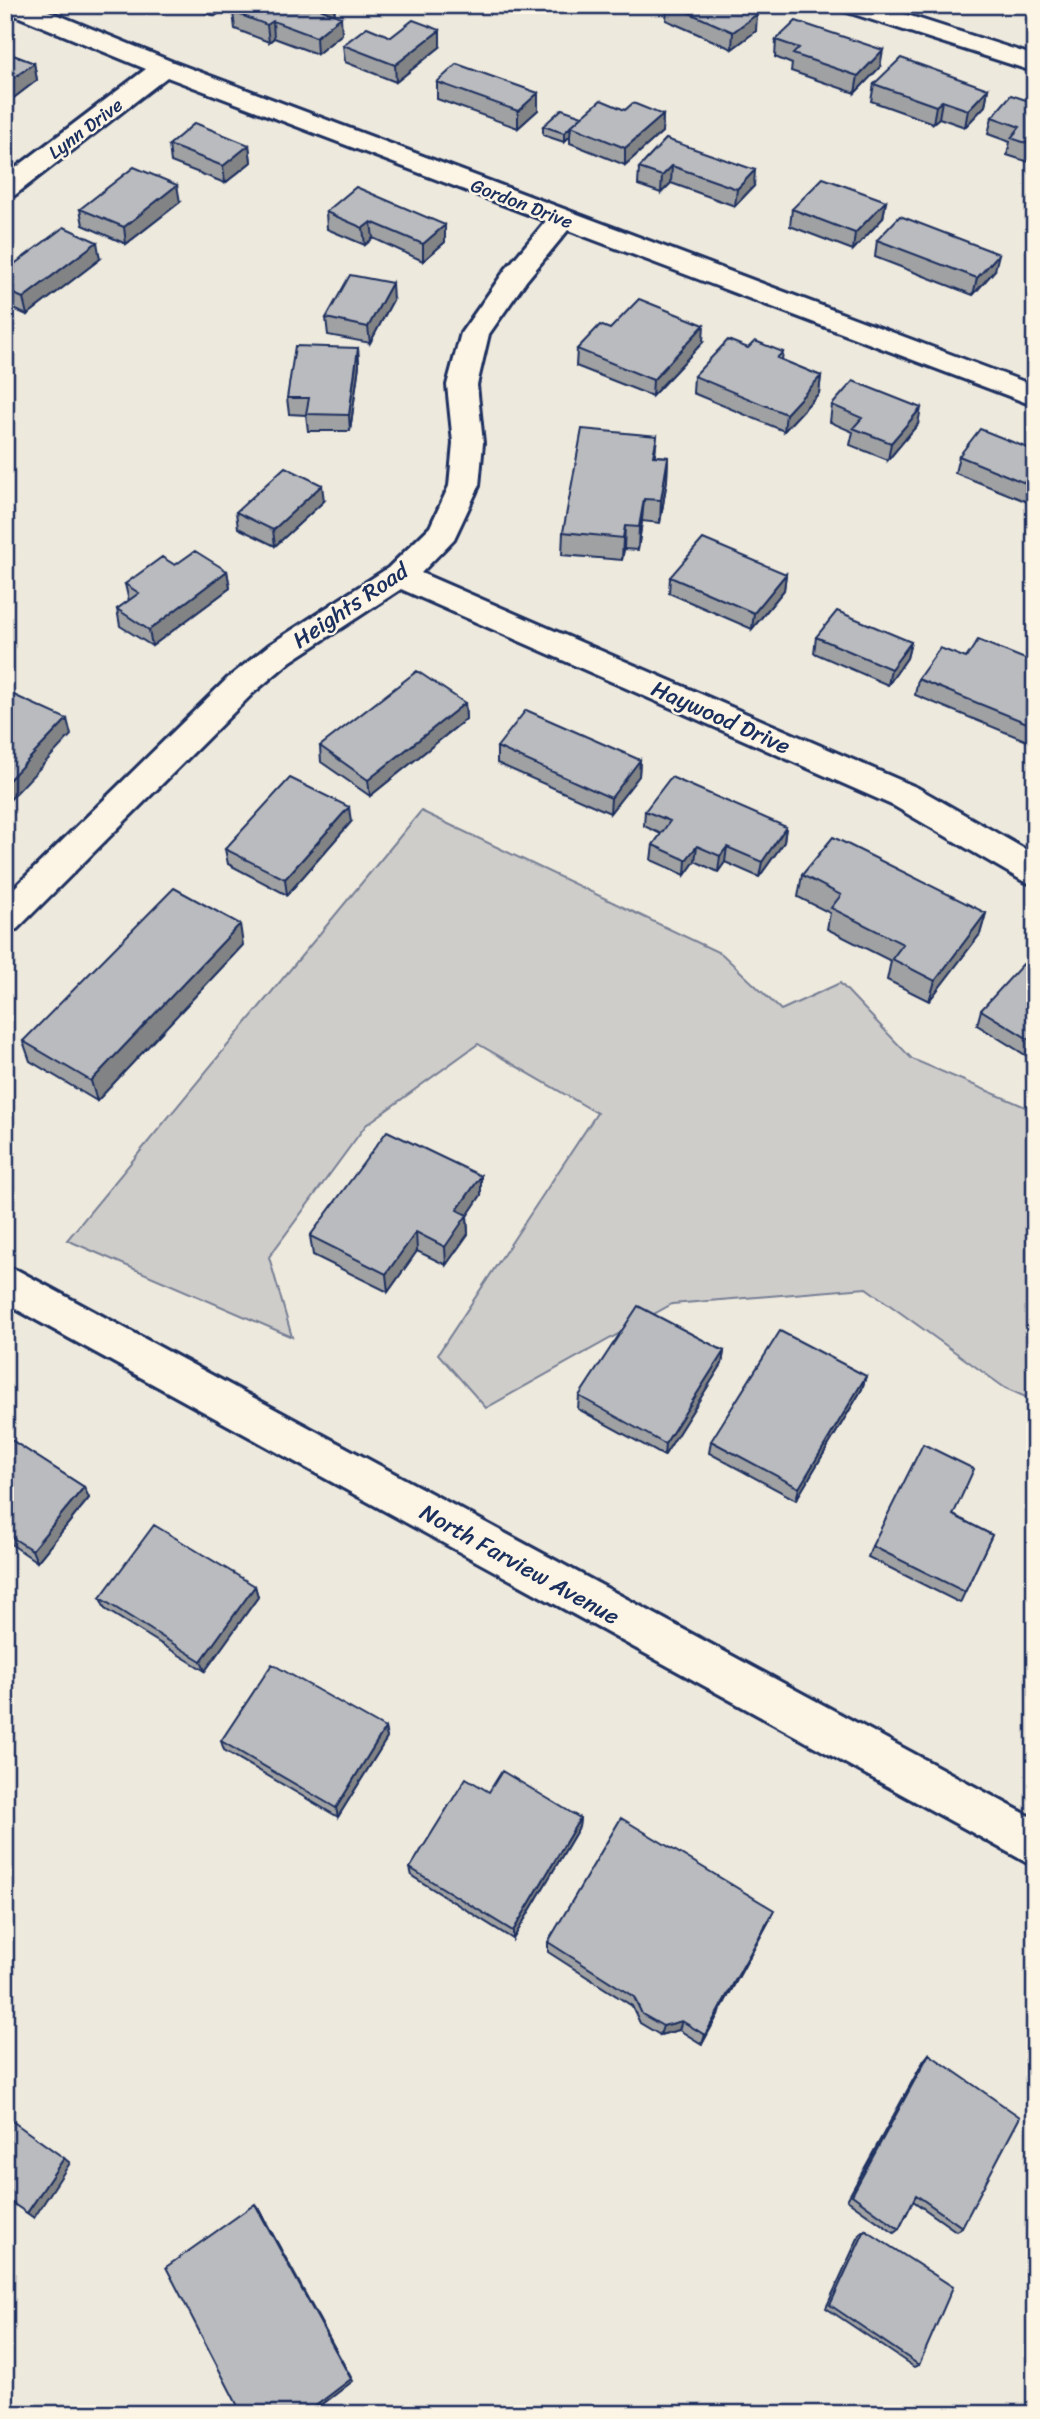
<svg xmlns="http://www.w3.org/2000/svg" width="1040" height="2419" viewBox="0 0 1040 2419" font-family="Sriracha,sans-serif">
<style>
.green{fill:#cfcdca;stroke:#757e94;stroke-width:2}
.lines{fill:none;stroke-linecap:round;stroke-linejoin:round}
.minor-casing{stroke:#1b2f5e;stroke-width:6}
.tertiary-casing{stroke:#1b2f5e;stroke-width:6}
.minor{fill:#fcf5e5;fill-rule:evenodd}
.tertiary{fill:#fcf5e5;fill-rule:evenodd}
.wall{fill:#a0a1a3;stroke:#1b2f5e;stroke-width:2}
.shaded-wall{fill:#828385;stroke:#1b2f5e;stroke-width:2}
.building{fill:#babbbe;stroke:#1b2f5e;stroke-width:2}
.labels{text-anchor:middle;stroke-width:5;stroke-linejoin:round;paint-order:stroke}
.far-street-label{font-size:19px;fill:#1b2f5e;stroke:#fcf5e5}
.street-label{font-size:23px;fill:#1b2f5e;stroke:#fcf5e5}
</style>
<rect width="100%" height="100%" fill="#eee9dd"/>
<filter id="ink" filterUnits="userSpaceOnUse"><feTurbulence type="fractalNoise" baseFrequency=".0143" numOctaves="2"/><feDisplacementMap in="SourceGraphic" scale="14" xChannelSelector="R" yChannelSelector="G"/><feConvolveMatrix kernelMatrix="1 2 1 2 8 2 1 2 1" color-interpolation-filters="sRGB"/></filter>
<g filter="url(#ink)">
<path class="green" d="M421,811L722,954L781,1010L840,983L912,1059L1035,1111V1401L1005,1388L866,1288L672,1304L486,1408L438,1354L597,1113L478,1044L366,1125L269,1257L292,1337L67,1240Z"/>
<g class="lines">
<g class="minor-casing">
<path id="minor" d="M5,5H34L173,62L1035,386V406L568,230L526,281L489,334L477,385L483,443L479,486L454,539L421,573L918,788L1035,855V885L1023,881L894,806L401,589L291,661L252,694L17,929L5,933V897L228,678L269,645L388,568L430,527L449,486L453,443L447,385L461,333L506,269L546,221L167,77L15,195L5,197V176L146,69L5,11Z
M838,5H876L1035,56V72L841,10Z"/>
</g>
<g class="tertiary-casing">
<path id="tertiary" d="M5,1266L19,1271L1035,1819V1867L5,1303Z"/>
</g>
<use href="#minor" class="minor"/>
<use href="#tertiary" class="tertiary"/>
</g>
<path class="wall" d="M186,5H230L215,16Z
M243,5H334L335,15L342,34L317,54L274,38L269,42L235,29L233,12Z
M667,5H735L756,31L732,49L666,20Z
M391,37L440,47L396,82L345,62L343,45Z
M776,40L880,67L855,93L791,71L792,64L775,57Z
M5,52L34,63L37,80L11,100L5,98Z
M437,82L538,110L518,128L437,99Z
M874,84L988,89L985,106L965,127L939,118L933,123L871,101Z
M1035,103V164L1007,155L1010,142L988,134L992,117Z
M625,110L663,115L662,132L625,165L570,143V136L564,142L543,135V126Z
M666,139L754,186L735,206L671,183L661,193L638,185L639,168Z
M169,145H249L251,162L225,183L171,162Z
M886,201L883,218L853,250L790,226L792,209Z
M180,202L126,244L83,225L80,209Z
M326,212L445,225V242L423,261L373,238L365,245L327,229Z
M877,240L995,270L973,295L875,257Z
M100,259L27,315L5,305V271Z
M393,300L370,343L328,335L326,318Z
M1035,300V319L1031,317Z
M703,342L652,396L576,366L577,349Z
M358,348L359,365L350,431H308L306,415L289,414L287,398Z
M748,348L783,352L782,360L821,376L819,393L784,431L693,393L694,376Z
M832,405L918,424L888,460L850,445L853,432L830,422Z
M657,436L655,456L668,457L667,480L660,523L642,521L638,550L624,549L622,560L562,555L563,532Z
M1035,451V505L955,473L959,456Z
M324,501L275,546L238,528L236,512Z
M175,565L227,571L230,588L152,646L120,626L117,609L129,601L125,584Z
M786,574L784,590L752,629L669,593L670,577Z
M816,637L911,642L907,658L888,685L814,653Z
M1035,663V729L1027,741L915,695L918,679Z
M465,703L466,719L370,796L321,762L320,746Z
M497,747L640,760L639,776L610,813L497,763Z
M645,811L786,827L784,842L759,877L725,862L718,872L695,861L685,875L651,860L653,845L661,834L644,826Z
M351,822L287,895L228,864L225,849Z
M802,875L986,913L980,934L929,1001L887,980L891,961L827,929L830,913L798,897Z
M243,945L97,1101L30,1061L23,1041Z
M1035,971V1061L977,1025L981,1010Z
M481,1195L467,1216L468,1234L446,1265L417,1251L388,1292L313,1255L310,1236Z
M724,1351L722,1364L664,1456L578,1409L579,1396Z
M866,1376L862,1389L796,1500L709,1453L711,1441Z
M5,1436L84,1487L89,1498L37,1562L5,1540Z
M953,1515L992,1535L960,1603L868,1557L872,1546Z
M255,1586L258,1597L205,1671L105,1609L100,1598Z
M385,1728L387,1738L338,1817L224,1750L221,1741Z
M489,1792L580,1818L579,1827L513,1939L412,1876L410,1868Z
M769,1921L702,2044L679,2030L660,2035L640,2023L632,2006L548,1952V1942Z
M929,2054L962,2227L956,2231L913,2201L899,2229L894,2233L847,2200L924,2060Z
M865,2230L919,2365L914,2367L826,2308L860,2234Z
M1035,2293V2315L1027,2310Z"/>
<path class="shaded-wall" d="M213,5H230L215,16Z
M329,5H334L335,18L322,10Z
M757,14L756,31L732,49L733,32Z
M341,17L342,34L317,54L316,37Z
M273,21L274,38L269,42L267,25Z
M440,30V47L396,82L395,65Z
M883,50L880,67L855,93L858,76Z
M34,63L37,80L11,100L7,83Z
M988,89L985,106L965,127L968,110Z
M538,93V110L518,128V111Z
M942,101L939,118L933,123L936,106Z
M663,115L662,132L625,165V148Z
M571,127L570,136L564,142V133Z
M249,145L251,162L225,183L223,166Z
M672,166L671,183L661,193L662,176Z
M755,170L754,186L735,206L737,189Z
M177,185L180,202L126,244L124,227Z
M886,201L883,218L853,250L855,233Z
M371,222L373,238L365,245L363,228Z
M445,225V242L423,261V244Z
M97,242L100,259L27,315L23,298Z
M999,254L995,270L973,295L977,278Z
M392,283L393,300L370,343L368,327Z
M704,325L703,342L652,396L653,380Z
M358,348L359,365L350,431L349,415Z
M821,376L819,393L784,431L786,414Z
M921,408L918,424L888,460L891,443Z
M668,457L667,480L660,523L661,500Z
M322,485L324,501L275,546L273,530Z
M644,499L642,521L638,550L639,527Z
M625,526L624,549L622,560L623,538Z
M227,571L230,588L152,646L149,630Z
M786,574L784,590L752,629L754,613Z
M911,642L907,658L888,685L891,669Z
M465,703L466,719L370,796L368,780Z
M67,719L71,735L5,805V784Z
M1035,720V729L1027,741L1032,725Z
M640,760L639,776L610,813L611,798Z
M349,807L351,822L287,895L285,879Z
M786,827L784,842L759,877L762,862Z
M697,846L695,861L685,875L686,860Z
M727,847L725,862L718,872L720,856Z
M986,913L980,934L929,1001L935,981Z
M240,924L243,945L97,1101L91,1081Z
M481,1176V1195L467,1216L468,1234L446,1265L445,1247L457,1210Z
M416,1232L417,1251L388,1292L386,1274Z
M724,1351L722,1364L664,1456L665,1444Z
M866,1376L862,1389L796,1500L799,1488Z
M84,1487L89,1498L37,1562L32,1550Z
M255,1586L258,1597L205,1671L201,1661Z
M385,1728L387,1738L338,1817L336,1808Z
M580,1818L579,1827L513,1939V1931Z
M774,1910L769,1921L702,2044L705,2035Z
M682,2021L679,2030L660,2035L663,2026Z
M64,2158L70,2163L34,2218L27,2213Z
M255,2204L259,2209L353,2381L310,2414H305Z"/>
<path class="building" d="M243,5H329L322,10L341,17L316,37L273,21L267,25L233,12Z
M671,5H735L757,14L733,32Z
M413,20L440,30L395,65L343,45L367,27L391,37Z
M796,21L883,50L858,76L793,54L799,48L776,40Z
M5,52L34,63L7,83L5,82Z
M901,58L988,89L968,110L942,101L936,106L874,84Z
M457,64L538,93L518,111L437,82Z
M1011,95L1035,103V146L1011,138L1020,127L992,117Z
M601,100L625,110L633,103L663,115L625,148L571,126Z
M562,109L582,116L564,133L543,126Z
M195,123L249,145L223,166L169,145Z
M666,139L755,170L737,189L672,166L662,176L639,168Z
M134,167L177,185L124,227L80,209Z
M823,178L886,201L855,233L792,209Z
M356,187L445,225L423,244L371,222L363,228L326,212Z
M900,216L999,254L977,278L877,240Z
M64,227L97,242L23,298L5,290V271Z
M350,275L392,283L368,327L326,318Z
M639,299L704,325L653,380L577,349L600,325L610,329Z
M728,340L748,348L755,341L783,352L777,358L821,376L786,414L694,376Z
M295,346L358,348L349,415L306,414L309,398H287Z
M853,381L921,408L891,443L853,428L862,418L832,405Z
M582,429L657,436L653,456L668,457L661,500L644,499L639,527L625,526L623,538L563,532Z
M980,429L1035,451V487L959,456Z
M285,467L322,485L273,530L236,512Z
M703,539L786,574L754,613L670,577Z
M195,551L227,571L149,630L117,609L139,593L125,584L162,557L175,565Z
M837,611L911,642L891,669L816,637Z
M978,640L1035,663V720L1032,725L918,679L940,648L966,658Z
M417,671L465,703L368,780L320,746Z
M7,692L67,719L5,784V693Z
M526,710L640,760L611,798L497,747Z
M671,777L786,827L762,862L727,847L720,856L697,846L686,860L653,845L670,821L645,811Z
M290,778L349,807L285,879L225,849Z
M833,837L986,913L935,981L892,959L903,944L831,908L841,895L802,875Z
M174,888L240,924L91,1081L23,1041Z
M1023,964L1035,971V1043L981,1010Z
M387,1131L481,1176L457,1210L467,1215L445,1247L416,1232L386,1274L310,1236Z
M638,1306L724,1351L665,1444L579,1396Z
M780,1331L866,1376L799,1488L711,1441Z
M5,1436L84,1487L32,1550L5,1533Z
M923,1444L974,1469L953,1515L992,1535L965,1592L872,1546Z
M154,1525L255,1586L201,1661L100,1598Z
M272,1664L385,1728L336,1808L221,1741Z
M502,1771L580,1818L513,1931L410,1868L466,1778L489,1792Z
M621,1818L774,1910L705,2035L682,2021L663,2026L642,2014L634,1997L548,1942Z
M929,2054L1020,2117L962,2227L916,2195L899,2229L852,2195Z
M5,2116L64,2158L27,2213L5,2198Z
M255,2204L351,2379L305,2414H242L166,2267Z
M865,2230L953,2287L919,2365L830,2305Z"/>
</g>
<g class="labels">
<g class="far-street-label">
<text transform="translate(85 128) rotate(-37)" y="7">Lynn Drive</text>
<text transform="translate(522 203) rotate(21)" y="7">Gordon Drive</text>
</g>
<g class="street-label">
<text transform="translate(350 605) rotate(-34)" y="8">Heights Road</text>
<text transform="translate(721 717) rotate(24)" y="8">Haywood Drive</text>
<text transform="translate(520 1564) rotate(29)" y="8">North Farview Avenue</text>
</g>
</g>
<rect width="1040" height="2419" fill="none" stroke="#fcf5e5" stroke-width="28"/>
<rect x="14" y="14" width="1012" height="2391" fill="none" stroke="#1b2f5e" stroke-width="2.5" filter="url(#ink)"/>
</svg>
